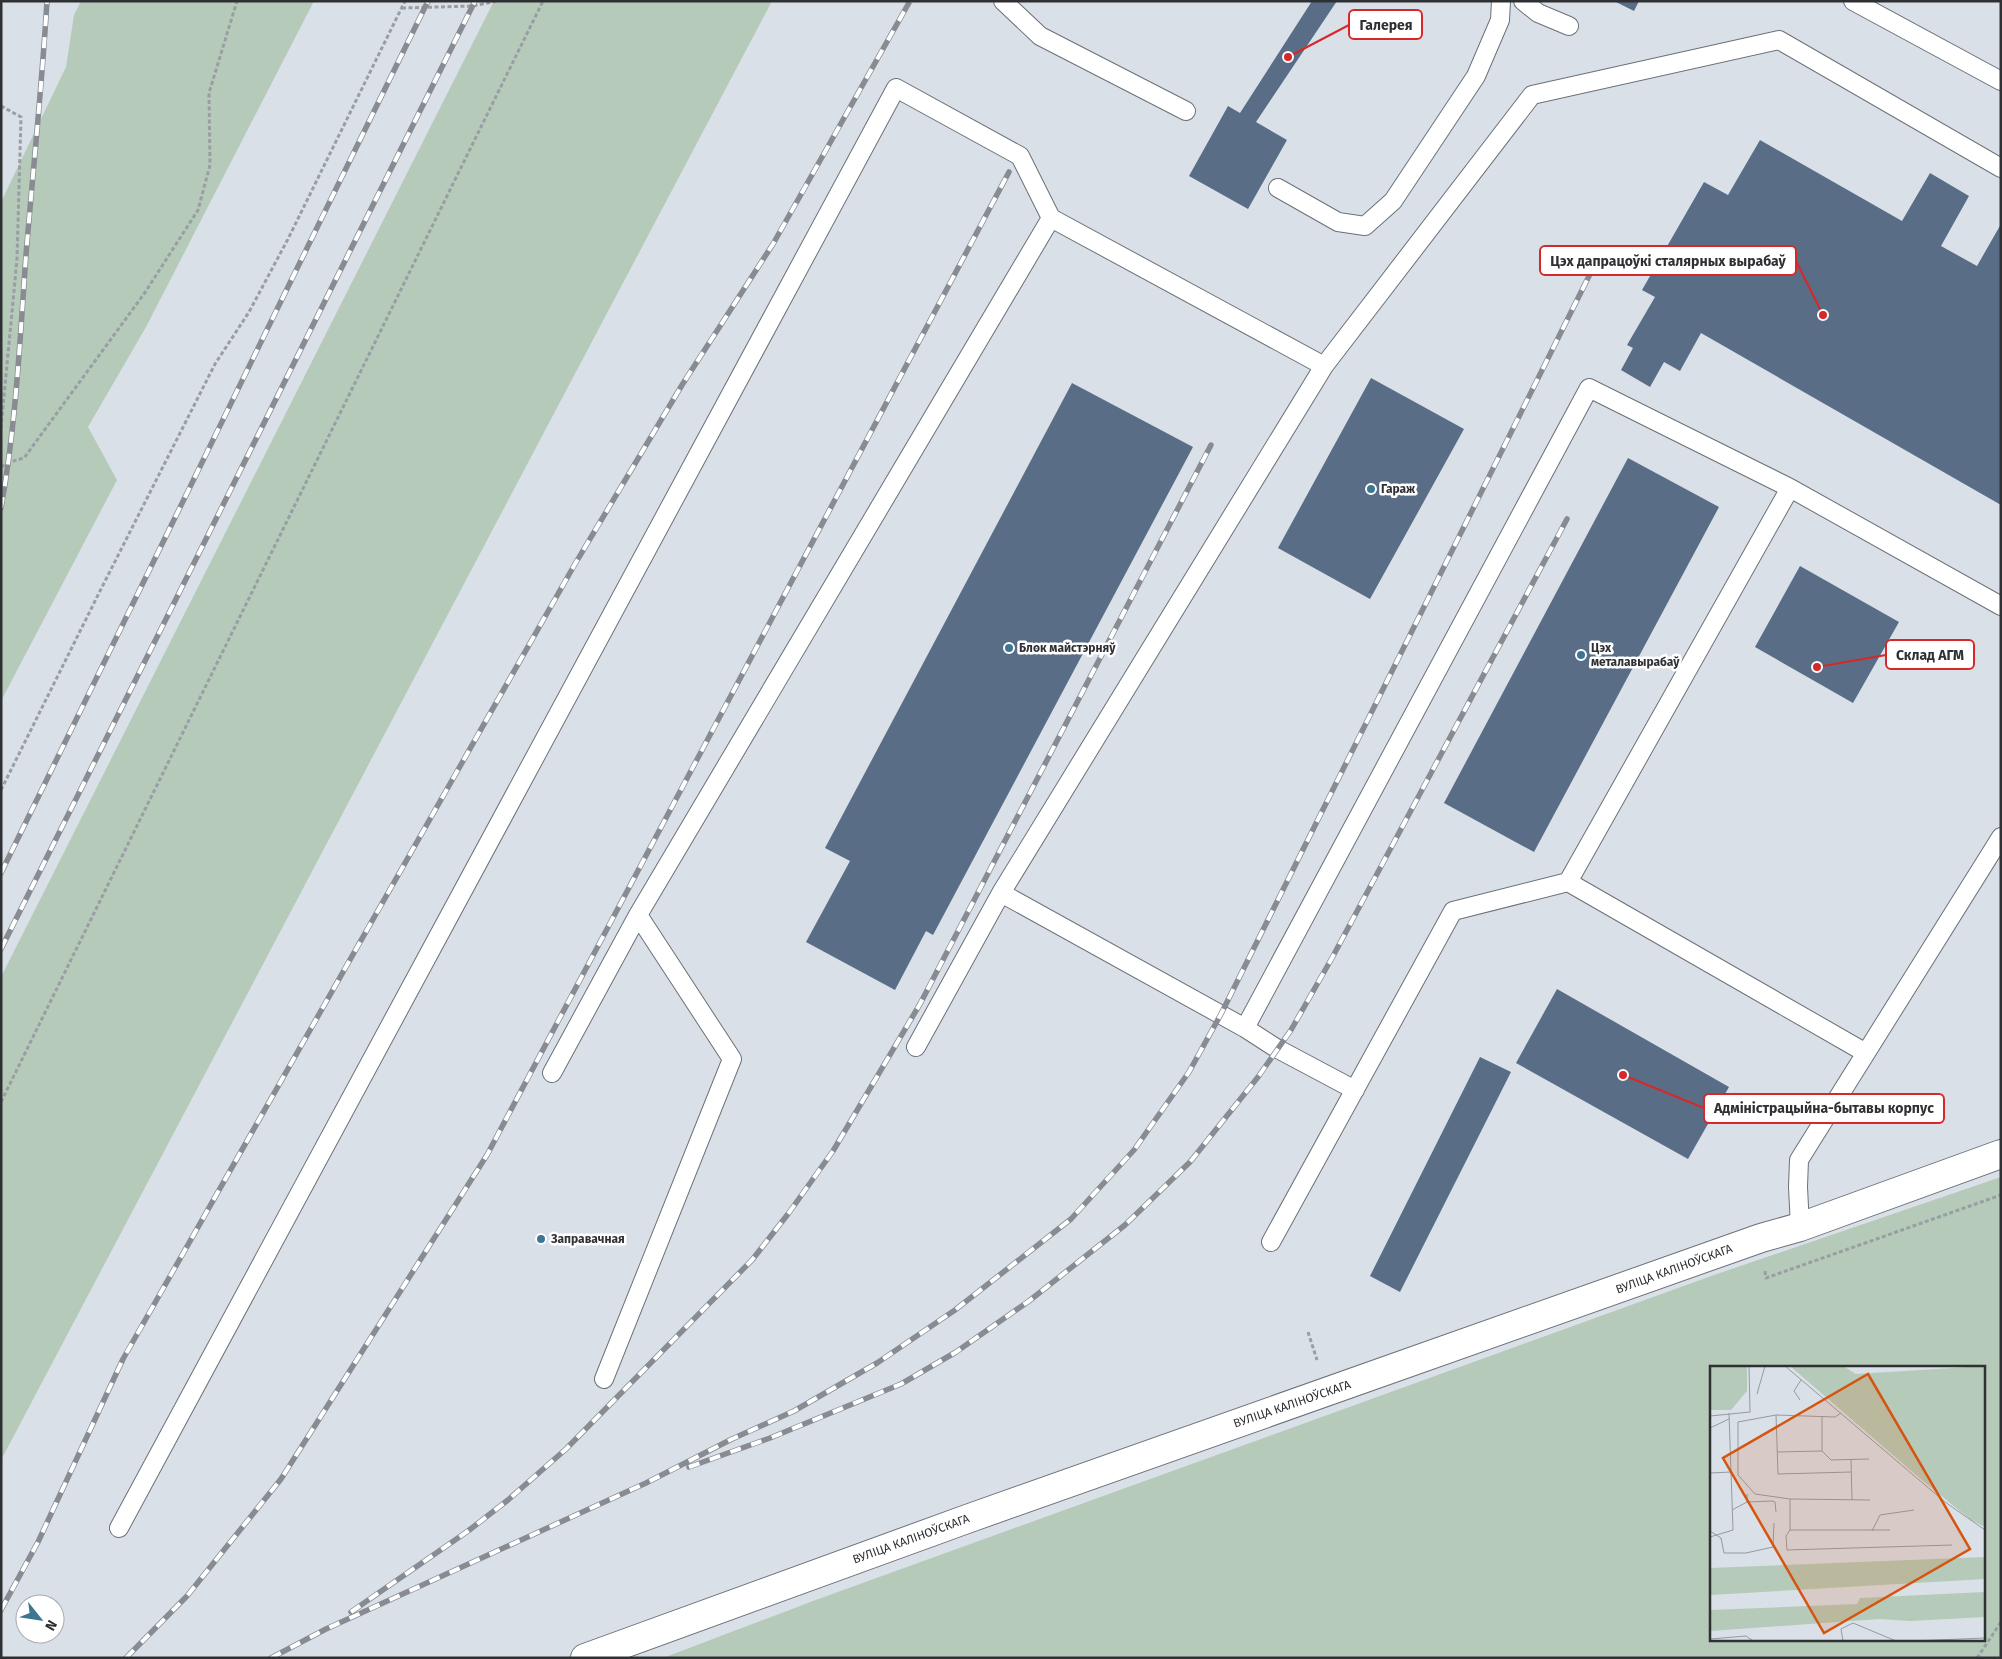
<svg xmlns="http://www.w3.org/2000/svg" width="2002" height="1659" viewBox="0 0 2002 1659" font-family="'Fira Sans',sans-serif">
<style>
.green{fill:#b5cab8;fill-rule:evenodd}
.building{fill:#596e86}
.lines{fill:none;stroke-linecap:round;stroke-linejoin:round}
.lane-casing{stroke:#6b7178;stroke-width:20}
.secondary-casing{stroke:#6b7178;stroke-width:30}
.path{stroke:#999ea4;stroke-width:3;stroke-dasharray:4 2.5;stroke-linecap:butt}
.lane{stroke:#fff;stroke-width:18}
.secondary{stroke:#fff;stroke-width:28}
.rail-casing{stroke:#888c92;stroke-width:5.5}
.rail{stroke:#fff;stroke-width:4;stroke-dasharray:11;stroke-linecap:butt}
.poi-dot{fill:#3d7690;stroke:#fff;stroke-width:2}
.labels{text-anchor:middle;stroke-width:5;stroke-linejoin:round;paint-order:stroke}
.poi-label{font-size:12px;font-weight:bold;fill:#2e3033;stroke:#fff;text-anchor:start}
.street-label{font-size:12px;fill:#2e3033;stroke:#fff}
.inset-road{fill:none;stroke:#959aa0;stroke-width:1}
.view{fill:#d55510;fill-opacity:0.15;stroke:#d55510;stroke-width:2.5}
.inset-edge{fill:none;stroke:#2e3033;stroke-width:2.5}
.leader{fill:none;stroke:#d62828;stroke-width:2}
.callout-dot{fill:#d62828;stroke:#fff;stroke-width:2}
.callout{fill:#fff;stroke:#d62828;stroke-width:2}
.callout-label{font-size:14px;text-anchor:middle;font-weight:bold;fill:#2e3033}
</style>
<rect width="100%" height="100%" fill="#d9e0e8"/>
<path class="green" d="M81,1H314L146,327L88,427L117,480L1,701V202L66,67L74,15Z
M494,1H772L1,1460V977Z
M2001,1177V1658H663L813,1601L1714,1275ZM1711,1368H1983V1640H1711Z"/>
<path class="building" d="M1312,1H1337L1256,122L1287,140L1248,209L1189,176L1228,106L1240,113Z
M1614,1H1639L1634,11Z
M1760,140L1902,221L1930,173L1969,196L1941,246L1977,266L2001,224V505L1701,333L1680,371L1664,362L1650,387L1621,370L1633,348L1627,345L1655,297L1642,290L1704,182L1728,195Z
M1371,378L1464,429L1370,599L1278,548Z
M1072,383L1193,447L933,935L926,931L895,990L806,942L850,861L825,848Z
M1628,458L1719,507L1534,852L1444,803Z
M1800,566L1899,622L1853,703L1755,647Z
M1557,989L1729,1087L1688,1159L1516,1063Z
M1480,1057L1511,1072L1400,1292L1370,1276Z"/>
<g class="lines">
<g class="lane-casing">
<path id="lane" d="M1003,1L1040,36L1186,111
M1523,1L1538,13L1569,26
M1853,1L2001,81
M1278,188L1338,222L1365,226L1393,201L1476,76L1500,20L1501,1
M1568,882L1866,1053
M1001,893L1245,1028L1276,1048L1355,1090
M1245,1028L1589,388L1790,488L2001,606
M916,1047L1001,893L1324,366
M552,1073L638,915L1051,218
M1800,1227L1798,1187L1799,1160L2001,837
M1271,1242L1453,911L1568,882L1790,488
M604,1379L732,1059L638,915
M119,1528L896,88L1020,156L1051,218L1324,366L1532,95L1779,40L2001,168"/>
</g>
<g class="secondary-casing">
<path id="secondary" d="M585,1658L967,1519L1761,1238L1800,1227L2001,1154"/>
</g>
<path class="path" d="M402,8L472,6L498,1
M1,106L21,117L17,259L1,428
M1,467L10,462L24,458L144,294L198,210L210,165L209,93L237,1
M1,790L99,593L215,364L249,312L288,239L405,1
M1,1102L543,1
M1765,1271L1766,1278L2001,1195
M1308,1332L1317,1360
M1977,1658L2001,1622"/>
<use href="#lane" class="lane"/>
<use href="#secondary" class="secondary"/>
<g class="rail-casing">
<path id="rail" d="M1,508C16,425 20,339 26,255C33,170 42,86 47,1
M1,873L428,1
M1,949L475,1
M689,1467L770,1438L901,1384L956,1352L1029,1301L1125,1225L1190,1162L1258,1077L1291,1030L1332,958L1567,519
M1,1610L38,1542L123,1359L575,564L682,385L773,244L910,1
M351,1612L468,1531L508,1500L566,1449L752,1260L788,1214L833,1151L920,1004L1211,445
M126,1658L187,1596L281,1479L487,1155L1009,172
M271,1658L326,1629L646,1483L732,1439L794,1411L877,1363L955,1310L1071,1219L1134,1150L1189,1072L1221,1014L1598,258"/>
</g>
<use href="#rail" class="rail"/>
</g>
<g class="poi-dot">
<circle cx="1371" cy="489" r="5"/>
<circle cx="1009" cy="648" r="5"/>
<circle cx="1581" cy="655" r="5"/>
<circle cx="541" cy="1239" r="5"/>
</g>
<g class="labels">
<g class="poi-label">
<text x="1381" y="493">Гараж</text>
<text x="1019" y="652">Блок майстэрняў</text>
<text x="1591" y="652">Цэх<tspan x="1591" dy="14">металавырабаў</tspan></text>
<text x="551" y="1243">Заправачная</text>
</g>
<g class="street-label">
<text transform="translate(1674 1269) rotate(-20)" y="4">ВУЛІЦА КАЛІНОЎСКАГА</text>
<text transform="translate(1292 1404) rotate(-19)" y="4">ВУЛІЦА КАЛІНОЎСКАГА</text>
<text transform="translate(911 1539) rotate(-20)" y="4">ВУЛІЦА КАЛІНОЎСКАГА</text>
</g>
</g>
<g transform="translate(1710 1366)">
<rect width="275" height="275" fill="#d9e0e8"/>
<path d="M0,0H37V25L21,44H0ZM80,0H133L146,8L275,0V161L261,154L213,115ZM275,191V213L0,229V202ZM275,226V251L200,255L170,253L0,265V244L147,238L150,232Z" fill="#b5cab8"/>
<path class="inset-road" d="M75,0L235,136L275,164M47,28L55,0M90,34L84,25L91,14M131,47L125,51L66,49L28,56V109L45,128L80,133V164L76,170L77,184L242,179M66,49L68,108L141,106M0,50L40,46L39,0M112,50V85M0,62L19,53M67,86L112,85L121,94L159,93M141,93L142,134M0,107L21,106M80,133L160,134M37,136L62,135L65,136L66,146M22,144L37,136V128M80,164H180M0,165L11,172L14,187H36L63,181L64,157M162,165L170,149L204,144M0,171L23,164L19,47M0,273L36,270L43,275M133,275L131,263L143,257L186,275M202,275L275,272"/>
<path class="view" d="M158,8L260,183L114,267L13,92Z"/>
<rect width="275" height="275" class="inset-edge"/>
</g>
<path class="leader" d="M1288 57L1349 25M1823 315L1796 261M1817 667L1886 655M1623 1075L1704 1108"/>
<g class="callout-dot">
<circle cx="1288" cy="57" r="5"/>
<circle cx="1823" cy="315" r="5"/>
<circle cx="1817" cy="667" r="5"/>
<circle cx="1623" cy="1075" r="5"/>
</g>
<g class="callout">
<rect x="1349" y="10" width="73" height="29" rx="5"/>
<rect x="1540" y="246" width="256" height="29" rx="5"/>
<rect x="1886" y="640" width="88" height="29" rx="5"/>
<rect x="1704" y="1094" width="240" height="29" rx="5"/>
</g>
<g class="callout-label">
<text x="1386" y="30">Галерея</text>
<text x="1668" y="266">Цэх дапрацоўкі сталярных вырабаў</text>
<text x="1930" y="660">Склад АГМ</text>
<text x="1824" y="1113">Адміністрацыйна-бытавы корпус</text>
</g>
<rect width="2002" height="1659" fill="none" stroke="#2e3033" stroke-width="5"/>
<g transform="translate(40 1619) rotate(120)"><circle r="24" fill="#ffffff" stroke="#abacad"/>
<path d="M0-4L9 19L0 12L-9 19Z" fill="#3d7690"/>
<text y="-8" font-size="14" font-weight="bold" text-anchor="middle" fill="#2e3033">N</text>
</g>
</svg>
